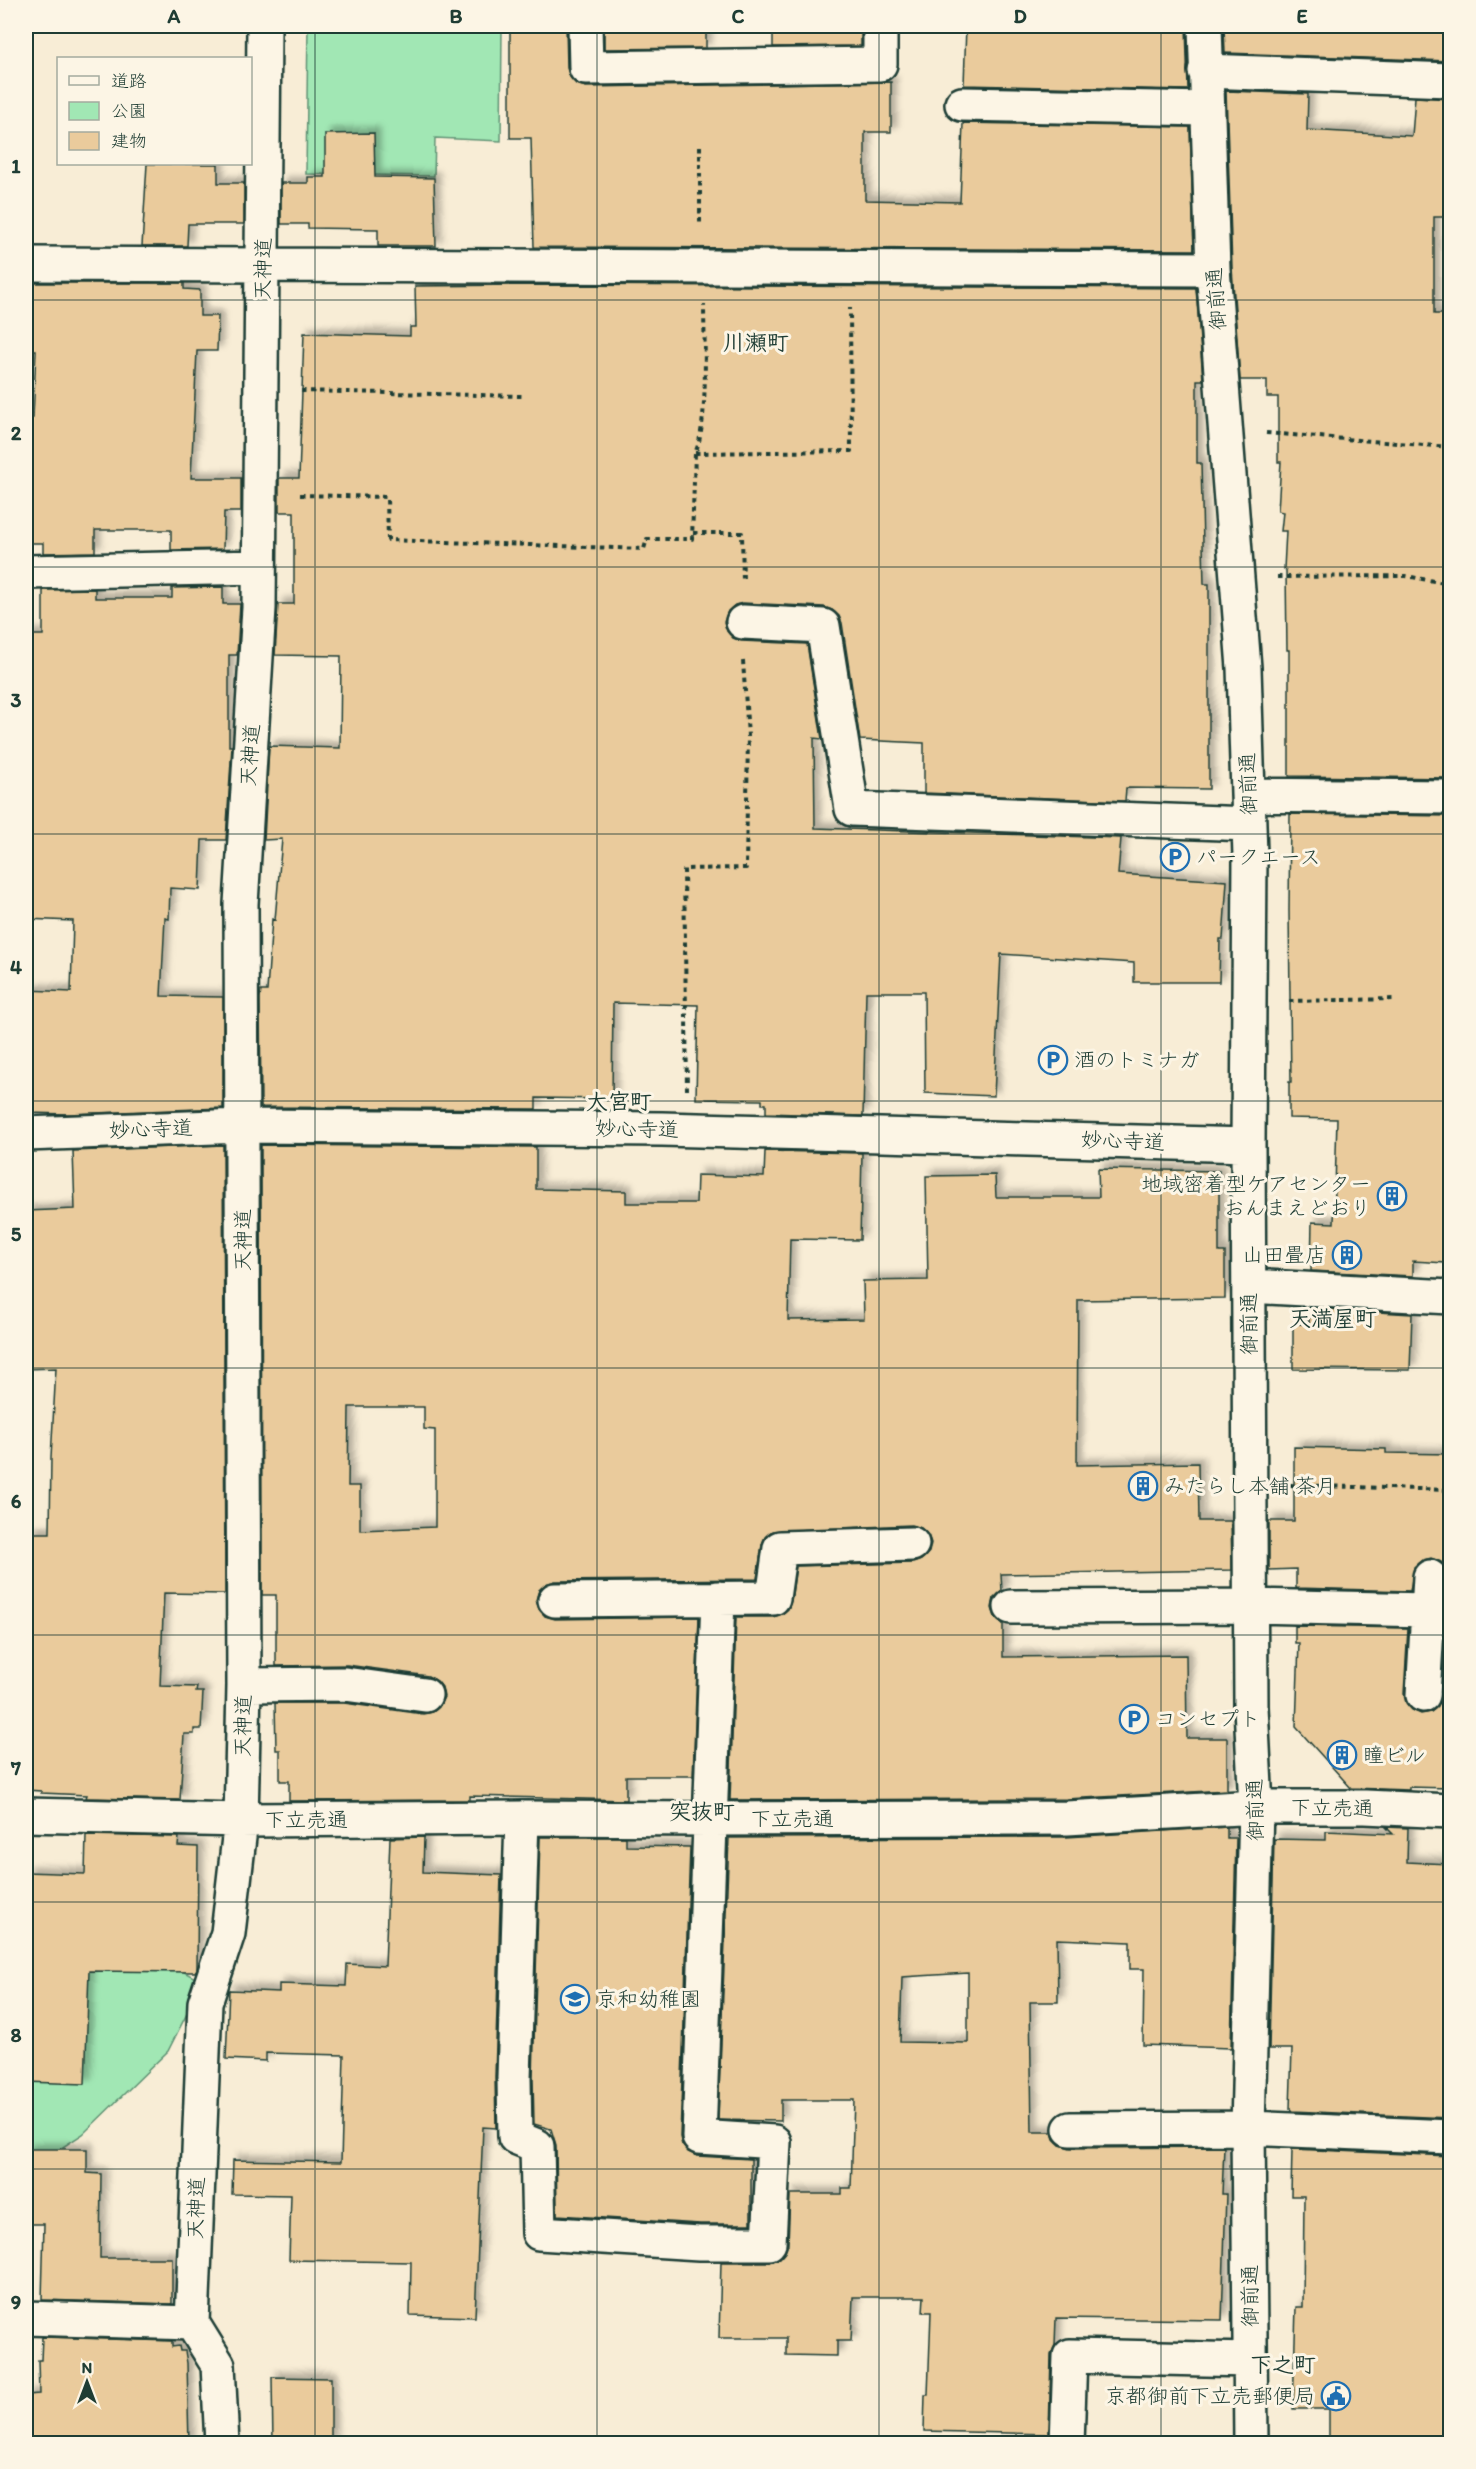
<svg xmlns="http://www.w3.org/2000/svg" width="1476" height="2469" viewBox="0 0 1476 2469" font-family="Itim,'Klee One',sans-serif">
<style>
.green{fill:#a1e7b4;stroke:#609274;stroke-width:1.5}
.building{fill:#eacb9c;stroke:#1f3d34;stroke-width:1.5;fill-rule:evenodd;filter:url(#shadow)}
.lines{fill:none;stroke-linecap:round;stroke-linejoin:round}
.minor-casing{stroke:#1f3d34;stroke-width:38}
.path{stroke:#1f3d34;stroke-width:4;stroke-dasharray:4.5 4.5;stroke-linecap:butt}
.minor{stroke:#fcf5e5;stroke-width:33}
.grid{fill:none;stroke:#1f3d34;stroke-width:1.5;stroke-opacity:0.55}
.labels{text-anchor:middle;stroke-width:6;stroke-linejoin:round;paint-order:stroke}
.street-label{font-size:21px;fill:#1f3d34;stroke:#fcf5e5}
.poi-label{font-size:21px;fill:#1f3d34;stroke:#fcf5e5;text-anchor:start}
.neighbourhood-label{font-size:22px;font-weight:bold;fill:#1f3d34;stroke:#fcf5e5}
.neatline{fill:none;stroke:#1f3d34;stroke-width:2}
.grid-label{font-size:20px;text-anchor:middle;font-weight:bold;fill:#1f3d34}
</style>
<defs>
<filter id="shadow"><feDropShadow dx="5.5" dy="-5.5" stdDeviation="3" flood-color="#0004"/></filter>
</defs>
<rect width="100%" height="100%" fill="#f8edd6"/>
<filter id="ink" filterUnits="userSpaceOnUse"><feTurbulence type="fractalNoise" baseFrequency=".0167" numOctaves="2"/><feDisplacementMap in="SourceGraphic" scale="12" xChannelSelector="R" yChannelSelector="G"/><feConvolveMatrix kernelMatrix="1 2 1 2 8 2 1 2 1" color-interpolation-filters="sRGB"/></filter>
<g filter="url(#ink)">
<path class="green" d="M308,26H502L501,141L435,138L434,176L306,174Z
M107,1931L203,1982L168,2051L83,2134L26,2171V1949Z"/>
<path class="building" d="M510,26H566L567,68L570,77L576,84L586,87L891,82V132H865V200L960,202L963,123L1190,127L1194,250L534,247L531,138H510Z
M604,26H706V48L604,49Z
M773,26H861V46L773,47Z
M966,26H1186L1188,90L964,85Z
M1224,26H1450V61L1225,53Z
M1226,91L1308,94L1307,130L1412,136L1415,97L1450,99V217H1434V314H1448V395H1450V778L1289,776V650H1287L1286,570L1284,569L1286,531H1281L1283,512L1278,511L1281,462H1278V397H1267V380H1240L1232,268Z
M374,133L375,177L434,178L436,246H378V229L308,228V224H281V183H308V177H325V134Z
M147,164H218V183H244V224H188L187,246H142Z
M26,283H184V289L200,290V316H218L217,351H197L191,478H241V512H224L223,549L171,550V530H95V552L43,553V543H26V418H33L36,350H26Z
M533,285L1196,288L1203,380H1197V463H1201L1204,584H1209V789L1126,788L1125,801L924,793V743L860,740L842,623L839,616L832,610L824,607L743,603L735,605L728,611L724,622L727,631L733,638L741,641L807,644L822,739L814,738L815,828L1121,838L1118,874L1227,881L1223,939H1220L1219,982H1134V963L1001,954L994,1096L925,1093L924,992H866L863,1116L766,1113V1104H762V1100L696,1099L698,1005L613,1003L612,1099L536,1098V1109L261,1107L260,998L261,991H267L272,919L275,920L282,839L264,840L269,746L340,748L341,656L275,655L278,604H294V512H279V478H299L304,333L410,336V327H416L415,286Z
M223,587V604H240L237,655H229V746H232L226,840H202L200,890L170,888L169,919L165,918L161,996L223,997V1108L69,1114L28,1113V990L71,992L73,921L26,919V635H43V590L95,589V598H172V588Z
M1290,814L1450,816V1220L1446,1263L1413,1261V1276L1311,1271L1312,1222L1334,1223L1337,1119L1289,1118V1082H1291L1289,910Z
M223,1145L225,1594L164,1593L160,1686L197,1687L196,1692H203L201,1729H194V1734H184L180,1800L86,1798L87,1795L41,1793V1791L26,1790V1614H29L30,1533H50L51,1458L56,1368L26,1369V1211L75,1209L73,1151Z
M261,1145L536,1147V1189L626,1191V1203H696L697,1175L764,1177L765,1151L862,1153L860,1240L790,1239L788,1320L864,1319L863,1281L928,1280L926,1176L995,1175L996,1197H1099L1098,1169L1219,1171V1252H1225V1298L1078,1300L1077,1465L1198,1463L1199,1521H1231L1232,1570L1001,1574L1002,1591L994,1598L992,1608L995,1617L1003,1624V1657L1186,1655L1187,1738H1227V1790L1066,1799L730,1800L736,1617H773L782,1614L788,1609L791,1601L796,1566L913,1563L921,1560L929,1552L931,1543L928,1535L921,1528L911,1525L772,1531L765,1537L762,1545L757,1579L555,1581L546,1584L539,1590L536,1600L539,1609L545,1616L555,1619L699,1617L693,1776H626V1800L470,1796V1800L289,1801V1781H280V1750H276L275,1703H344L423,1714L433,1712L439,1707L444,1697L442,1687L437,1681L428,1676L347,1665L276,1666V1595H262ZM349,1407H424V1429L435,1430V1527L360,1530V1486H348Z
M1310,1308L1412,1314L1410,1370L1293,1369V1324H1309Z
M1294,1447L1386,1449V1453L1450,1454V1788L1409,1787V1790L1351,1788L1296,1727L1299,1643H1295V1626L1408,1628L1404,1694L1406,1703L1412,1710L1421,1714L1431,1712L1438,1706L1442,1696L1449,1578L1447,1569L1441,1562L1431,1558L1421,1561L1414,1567L1410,1591L1296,1588V1569L1269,1570V1521H1294Z
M1227,1827V1838H1236L1231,2048L1143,2045L1144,1969H1130V1942L1057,1939L1058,2002H1030L1032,2132H1052L1054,2139L1060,2145L1070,2148L1224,2147L1222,2194H1226L1222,2320L1056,2318L1055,2345L1051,2355L1049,2434L924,2431L925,2395H928L931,2312H923L924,2297H853L851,2341H837V2356L786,2355V2338H719L721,2262H769L779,2259L785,2252L788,2244L790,2194H842V2188H851L854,2100H781V2121L718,2120L729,1838L1067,1837ZM968,1973V2043L900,2042L902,1977Z
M1386,1827L1408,1828L1407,1862L1450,1864V2118L1292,2111L1290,2109L1292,2049H1269L1274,1839L1326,1840V1831L1393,1834Z
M86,1835L179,1837L178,1846L198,1847L197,1969L195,1972L89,1971L85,2084L26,2082V1872L85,1874Z
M424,1837L423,1872L501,1875L495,2077L496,2128L483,2127L475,2317L410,2315L411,2262L289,2260L291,2195L232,2194L233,2160L341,2162L344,2055L266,2053V2061L226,2059L229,1990L279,1992V1984L346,1986L347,1964L385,1966L390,1838Z
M540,1837H626V1846L690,1847L680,2137L682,2145L688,2152L697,2156L751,2159V2224H700L557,2215L556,2145L551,2129L534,2124L533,2078Z
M26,2149H87V2173L101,2174L100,2258H172V2304L42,2300L44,2224H26Z
M1292,2149L1450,2156V2438H1329V2409H1293L1296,2307H1303L1304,2196H1291Z
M42,2337L172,2341V2347L179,2346L180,2351H185L187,2363L189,2444H26V2395L39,2394L38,2360H41Z
M272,2377L331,2378V2444H273Z"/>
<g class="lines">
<g class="minor-casing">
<path id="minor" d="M585,26L586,68L880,64V26
M1205,26L1213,269L1244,668L1250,856L1248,1145L1251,1707L1256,1807L1248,2128L1251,2444
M1205,71L1450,80
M962,104L1207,109
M26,264L1213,269
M26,572L259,567
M743,622L823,626L852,809L1249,824
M1248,795L1450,797
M26,1134L242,1126L662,1129L1248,1145
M1249,1286L1450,1297
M555,1600L773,1598L780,1548L912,1544
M1011,1607L1251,1606L1427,1610
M244,1685L345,1684L425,1695
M1423,1695L1430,1577
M26,1815L241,1820L522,1818L709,1819L1067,1818L1256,1807H1365L1450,1811
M522,1818L514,2078L515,2137L537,2146L539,2233L699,2243H769L774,2142L699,2137L718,1598
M1070,2129L1248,2128L1450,2137
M26,2318L192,2323
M222,2444L218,2365L192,2323L205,2003L228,1933L241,1820L244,1685L241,904L259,608L264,26
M1067,2444L1070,2356L1250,2360"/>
</g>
<path class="path" d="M700,146V226
M301,391L522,396
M1266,433L1450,447
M695,453L851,451L850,308
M300,495L387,497L388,540L644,549L647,539H692L695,453C709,423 704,341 704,305
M693,533H742L743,582
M1277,577L1406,576L1450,584
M1289,1001L1395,999
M687,1090L684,869L746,868L748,736L743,661
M1290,1485L1450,1490"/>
<use href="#minor" class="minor"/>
</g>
</g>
<path class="grid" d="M315,26V2444M597,26V2444M879,26V2444M1161,26V2444M26,300H1450M26,567H1450M26,834H1450M26,1101H1450M26,1368H1450M26,1635H1450M26,1902H1450M26,2169H1450"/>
<defs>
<g id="parking-ring" transform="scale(1.5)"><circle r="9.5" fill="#fcf5e5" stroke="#1f6fb2" stroke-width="1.5"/><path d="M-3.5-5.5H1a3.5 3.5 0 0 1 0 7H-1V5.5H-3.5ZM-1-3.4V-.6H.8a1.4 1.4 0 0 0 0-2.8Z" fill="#1f6fb2"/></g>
<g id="building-ring" transform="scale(1.5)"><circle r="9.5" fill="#fcf5e5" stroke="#1f6fb2" stroke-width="1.5"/><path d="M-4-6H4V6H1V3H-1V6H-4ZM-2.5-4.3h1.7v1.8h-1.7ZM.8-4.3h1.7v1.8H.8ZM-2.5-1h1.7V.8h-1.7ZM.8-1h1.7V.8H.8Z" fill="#1f6fb2"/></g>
<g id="school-ring" transform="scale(1.5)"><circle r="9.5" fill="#fcf5e5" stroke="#1f6fb2" stroke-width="1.5"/><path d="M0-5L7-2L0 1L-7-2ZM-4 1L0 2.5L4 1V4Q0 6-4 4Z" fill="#1f6fb2"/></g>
<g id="civic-ring" transform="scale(1.5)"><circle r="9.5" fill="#fcf5e5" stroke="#1f6fb2" stroke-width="1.5"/><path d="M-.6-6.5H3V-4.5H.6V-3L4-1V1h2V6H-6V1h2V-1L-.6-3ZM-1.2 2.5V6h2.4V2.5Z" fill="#1f6fb2"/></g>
</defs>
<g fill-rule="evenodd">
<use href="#parking-ring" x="1175" y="857"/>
<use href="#parking-ring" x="1053" y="1060"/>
<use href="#building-ring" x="1392" y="1196"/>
<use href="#building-ring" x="1347" y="1255"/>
<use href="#building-ring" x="1143" y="1486"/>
<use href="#parking-ring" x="1134" y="1719"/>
<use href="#building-ring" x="1342" y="1755"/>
<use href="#school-ring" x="575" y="1999"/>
<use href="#civic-ring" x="1336" y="2396"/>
</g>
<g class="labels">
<g class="street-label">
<text transform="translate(263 269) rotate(-89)" y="7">天神道</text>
<text transform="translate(1216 299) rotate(-94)" y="7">御前通</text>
<text transform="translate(250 755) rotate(-86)" y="7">天神道</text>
<text transform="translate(1248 784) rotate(-92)" y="7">御前通</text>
<text transform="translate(151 1129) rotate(-2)" y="7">妙心寺道</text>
<text transform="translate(637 1129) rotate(1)" y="7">妙心寺道</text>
<text transform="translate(1123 1141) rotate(2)" y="7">妙心寺道</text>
<text transform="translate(243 1240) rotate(-90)" y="7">天神道</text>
<text transform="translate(1249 1324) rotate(-90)" y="7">御前通</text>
<text transform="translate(243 1726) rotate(-89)" y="7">天神道</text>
<text transform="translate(1332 1808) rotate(1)" y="7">下立売通</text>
<text transform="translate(1255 1810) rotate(-91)" y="7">御前通</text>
<text x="792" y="1826">下立売通</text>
<text x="306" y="1827">下立売通</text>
<text transform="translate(196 2208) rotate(-88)" y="7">天神道</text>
<text transform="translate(1250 2296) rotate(-90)" y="7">御前通</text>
</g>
<g class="poi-label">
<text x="1196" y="864">パークエース</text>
<text x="1074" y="1067">酒のトミナガ</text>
<text x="1371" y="1191" text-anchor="end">地域密着型ケアセンター<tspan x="1371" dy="24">おんまえどおり</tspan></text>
<text x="1326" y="1262" text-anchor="end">山田畳店</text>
<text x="1164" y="1493">みたらし本舗 茶月</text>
<text x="1155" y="1726">コンセプト</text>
<text x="1363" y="1762">瞳ビル</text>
<text x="596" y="2006">京和幼稚園</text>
<text x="1315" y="2403" text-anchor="end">京都御前下立売郵便局</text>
</g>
<g class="neighbourhood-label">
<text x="756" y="350">川瀬町</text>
<text x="619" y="1109">大宮町</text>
<text x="1333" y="1326">天満屋町</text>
<text x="702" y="1819">突抜町</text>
<text x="1283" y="2372">下之町</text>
</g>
</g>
<rect width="1476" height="2469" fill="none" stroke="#fcf5e5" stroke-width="66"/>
<rect x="57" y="57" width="195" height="108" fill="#fcf5e5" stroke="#a4ab9e" stroke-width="1.5"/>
<rect x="69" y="76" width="30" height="9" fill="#fcf5e5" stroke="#a4ab9e" stroke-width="1.5"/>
<text x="111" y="87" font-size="18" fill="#1f3d34">道路</text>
<rect x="69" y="102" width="30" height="18" fill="#a1e7b4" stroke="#a4ab9e" stroke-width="1.5"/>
<text x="111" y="117" font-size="18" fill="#1f3d34">公園</text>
<rect x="69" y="132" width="30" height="18" fill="#eacb9c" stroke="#a4ab9e" stroke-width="1.5"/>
<text x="111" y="147" font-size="18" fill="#1f3d34">建物</text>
<g transform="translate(87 2382)" stroke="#fcf5e5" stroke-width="4.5" paint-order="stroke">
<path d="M0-4.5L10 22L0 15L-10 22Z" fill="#1f3d34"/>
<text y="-9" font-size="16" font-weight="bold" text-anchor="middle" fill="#1f3d34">N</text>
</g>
<rect x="33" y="33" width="1410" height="2403" class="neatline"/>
<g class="grid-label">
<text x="174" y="23">A</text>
<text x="456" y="23">B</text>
<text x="738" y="23">C</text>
<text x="1020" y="23">D</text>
<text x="1302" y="23">E</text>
<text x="16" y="173">1</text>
<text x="16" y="440">2</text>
<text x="16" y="707">3</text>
<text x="16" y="974">4</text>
<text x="16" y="1241">5</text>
<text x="16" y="1508">6</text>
<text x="16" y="1775">7</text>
<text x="16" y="2042">8</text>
<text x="16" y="2309">9</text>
</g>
</svg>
